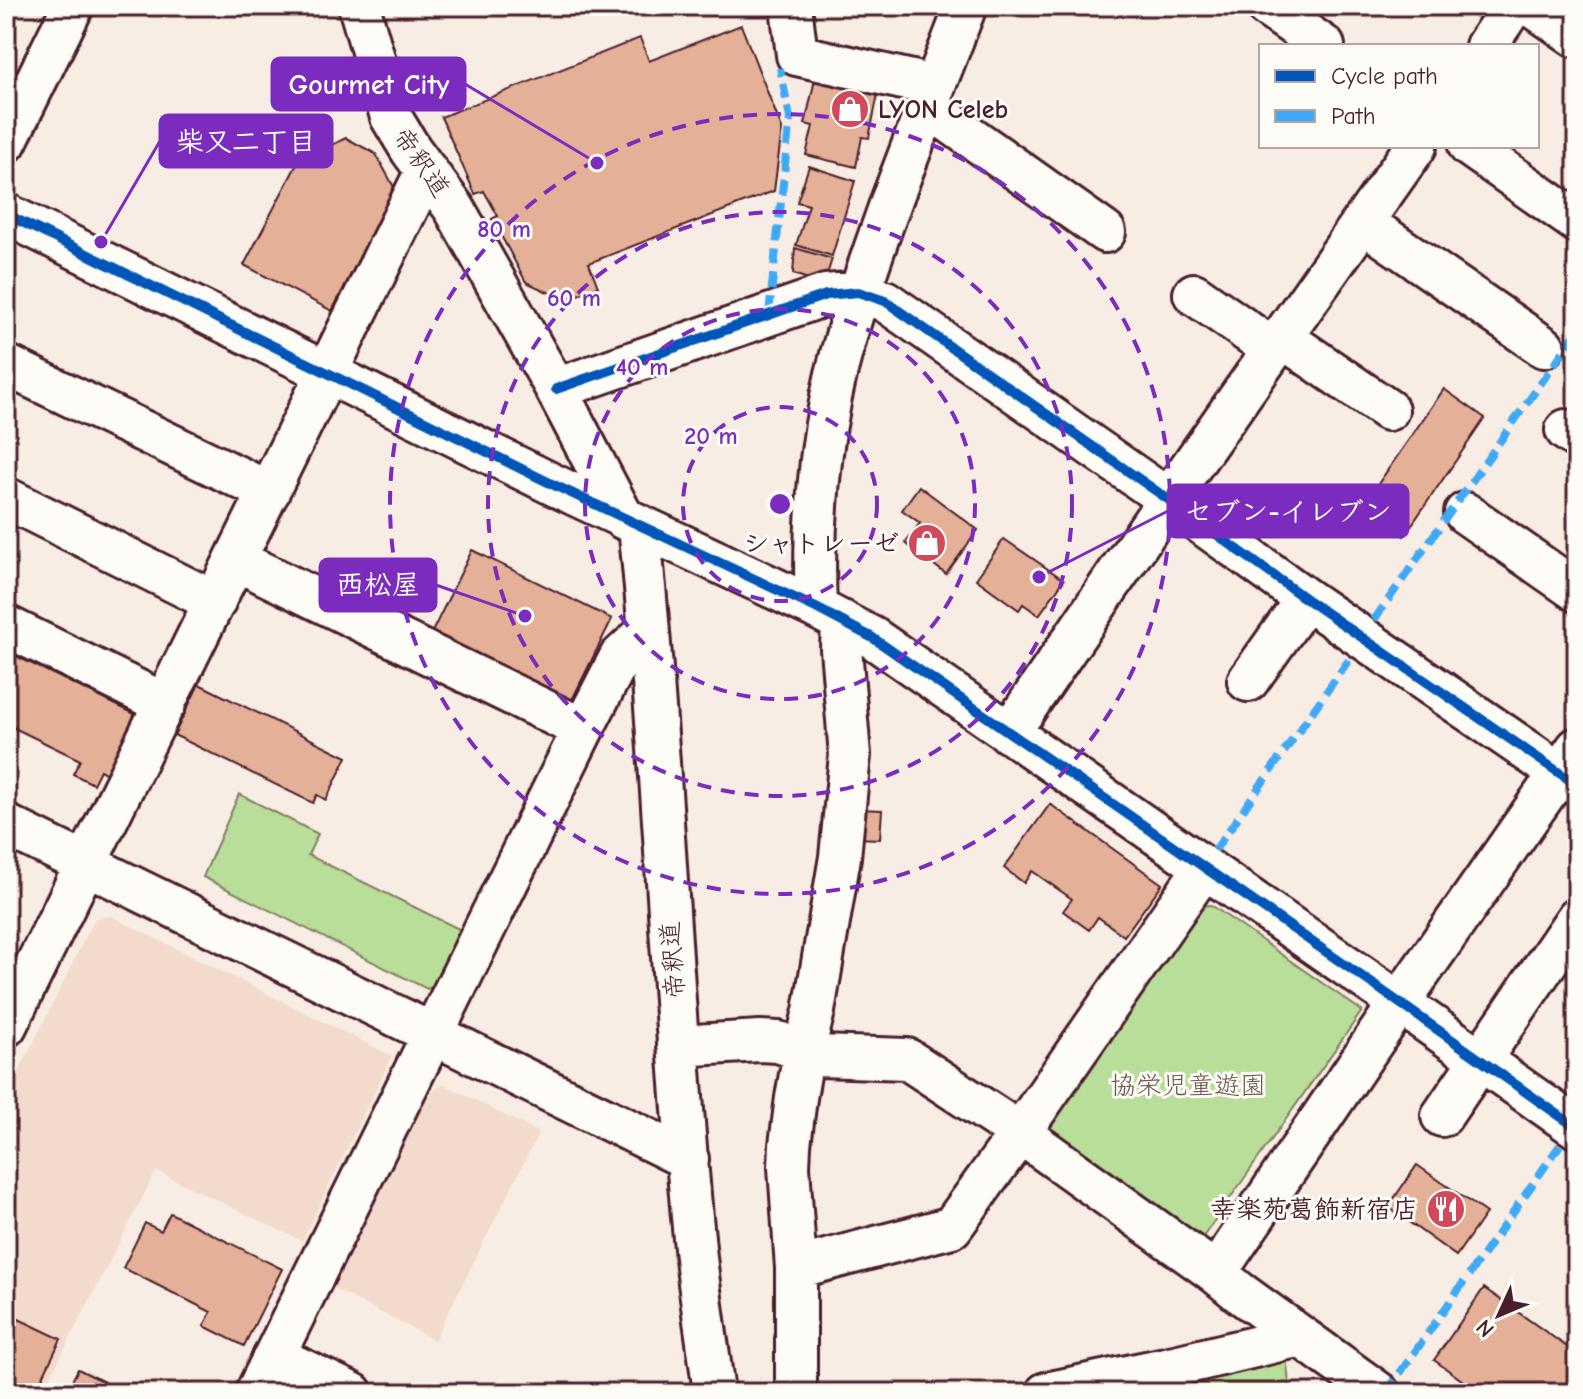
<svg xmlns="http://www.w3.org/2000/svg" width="1583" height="1399" viewBox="0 0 1583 1399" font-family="'Comic Neue','Klee One',sans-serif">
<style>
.built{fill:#f2dbcd}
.green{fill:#b9de99;stroke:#827e62;stroke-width:2}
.building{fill:#e4b097;stroke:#4a1f2b;stroke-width:2}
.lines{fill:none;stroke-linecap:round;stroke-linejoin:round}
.minor-casing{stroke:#4a1f2b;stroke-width:46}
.minor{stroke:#fdfcf7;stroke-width:40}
.quiet{stroke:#3fa9f5;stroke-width:8;stroke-dasharray:16 8;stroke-linecap:butt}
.cycleway-casing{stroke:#fdfcf7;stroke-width:15}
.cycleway{stroke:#0057b8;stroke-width:10}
.ring{fill:none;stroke:#7b2cbf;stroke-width:4;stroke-dasharray:14 10}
.labels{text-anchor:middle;stroke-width:6;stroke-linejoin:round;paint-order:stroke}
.poi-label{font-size:26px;font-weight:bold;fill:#4a1f2b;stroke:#fdfcf7;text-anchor:end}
.street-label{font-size:26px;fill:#4a1f2b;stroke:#fdfcf7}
.park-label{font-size:26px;fill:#6b584c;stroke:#fdfcf7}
.centre{fill:#7b2cbf;stroke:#fdfcf7;stroke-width:4}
.ring-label{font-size:24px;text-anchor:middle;font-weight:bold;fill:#7b2cbf;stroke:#fdfcf7;stroke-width:6;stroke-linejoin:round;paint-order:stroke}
.leader{fill:none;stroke:#7b2cbf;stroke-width:3}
.callout-dot{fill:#7b2cbf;stroke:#fdfcf7;stroke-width:3}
.callout{fill:#7b2cbf;stroke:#7b2cbf;stroke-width:3}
.callout-label{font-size:28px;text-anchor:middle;font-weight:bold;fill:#fff}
</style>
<rect width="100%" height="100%" fill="#f8ede4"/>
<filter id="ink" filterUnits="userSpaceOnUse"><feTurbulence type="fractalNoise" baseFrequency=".0125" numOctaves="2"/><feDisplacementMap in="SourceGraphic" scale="16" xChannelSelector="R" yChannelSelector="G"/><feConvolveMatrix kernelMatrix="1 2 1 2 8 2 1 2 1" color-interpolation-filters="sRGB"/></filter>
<g filter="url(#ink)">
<path class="built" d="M111,916L392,1056L302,1241L156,1171L42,1393H6V1098L95,918Z
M444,1084L539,1133L434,1340L329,1286L427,1094Z"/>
<path class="green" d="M239,794L318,834L308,855L465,932L440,984L427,989L203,877Z
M1211,905L1362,1011L1203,1237L1045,1132L1043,1116L1194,906Z
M1286,1355L1290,1393H1129Z"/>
<path class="building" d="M674,6H709L677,15Z
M741,25L782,129L774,191L589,263L598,287L565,300L526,282L492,219L498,216L484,191L475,194L441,117L640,38L649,61Z
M815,79L878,94L869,138L862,137L856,167L806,155L813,126L805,124Z
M346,138L376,154L395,189L332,311L244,265L298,162Z
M809,166L855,181L832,256L796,245L809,205L797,202Z
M795,248L832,259L824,284L793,274Z
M1444,389L1485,418L1404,536L1362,507Z
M919,486L978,530L946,574L905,543L920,523L902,510Z
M1004,539L1064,580L1039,615L1023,604L1019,610L976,579Z
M472,550L612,619L570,704L431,634Z
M12,654L139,716L110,776L100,770L93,784L73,774L80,760L6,724V666Z
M199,684L347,757L326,800L317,795L313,803L174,735Z
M1050,804L1162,884L1124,936L1098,917L1089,930L1063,911L1072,899L1032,871L1024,883L1004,868Z
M857,809L882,810L880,839L855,838Z
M1417,1165L1486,1213L1456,1256L1388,1207Z
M170,1213L282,1269L244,1346L204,1326L211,1312L123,1268L145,1223L161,1231Z
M1484,1288L1577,1354V1393H1480L1434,1360Z
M6,1313L61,1339L35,1393H6Z
M78,1369L126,1393H66Z"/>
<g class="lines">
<g class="minor-casing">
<path id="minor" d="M359,6L391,117L411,150L454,208L556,389L624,519
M791,6L797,55L934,86
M1266,6L1324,46
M1532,6L1577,37
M1486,46L1513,6
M927,106L1105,232
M6,142L73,6
M1469,146L1577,222
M6,214L554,485L816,608L873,638L1377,987L1577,1128
M1364,223L1544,347
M1194,294L1274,350
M1283,338L1388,410
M6,365L269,492
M556,389L826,295L858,292L885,301L1169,500L1306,599L1577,785
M1566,430L1577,438
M6,498L215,602
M1465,513L1577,591
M639,526C664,766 671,1008 695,1248C700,1297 708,1345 714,1393
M236,560L583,729
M816,608C813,537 817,467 831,397C845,329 869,264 892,199C916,135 941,70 966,6
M6,626L165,704
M1248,681L1306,599
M1009,733L1178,485L1416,146
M6,825L688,1159
M6,1026L426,171
M678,1046L760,1041L778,1042L820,1056L907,1059L1020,1133L1216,1273L1239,1292L1379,1393
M1442,1116L1577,918
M796,1268L952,1227L1020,1133L1204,868
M1216,1273L1413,983L1577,748
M274,1356L352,1393
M256,1393L583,729L620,657L648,631
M796,1393V1268L789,1167L790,1145L796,1098L804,1051L814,1011L840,857L850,755L841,649L842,621
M1046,1393L1175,1366L1300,1336"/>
</g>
<use href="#minor" class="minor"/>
<path class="quiet" d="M769,314L790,118L780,68
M1374,620L1577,332
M1215,850L1353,654
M1386,1393L1560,1145"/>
<g class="cycleway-casing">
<path id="cycleway" d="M6,214L554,485L816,608L873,638L1377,987L1577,1128
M556,389L826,295L858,292L885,301L1169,500L1306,599L1577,785"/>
</g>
<use href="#cycleway" class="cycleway"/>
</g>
</g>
<g class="ring">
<circle cx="780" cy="504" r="97"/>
<circle cx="780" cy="504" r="195"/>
<circle cx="780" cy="504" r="292"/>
<circle cx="780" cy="504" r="390"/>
</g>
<defs>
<g id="shop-disc" transform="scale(2)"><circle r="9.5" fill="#d1495b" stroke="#fdfcf7"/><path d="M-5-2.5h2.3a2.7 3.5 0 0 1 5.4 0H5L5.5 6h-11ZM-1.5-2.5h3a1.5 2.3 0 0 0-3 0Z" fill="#fff"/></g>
<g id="restaurant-disc" transform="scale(2)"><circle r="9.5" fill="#d1495b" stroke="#fdfcf7"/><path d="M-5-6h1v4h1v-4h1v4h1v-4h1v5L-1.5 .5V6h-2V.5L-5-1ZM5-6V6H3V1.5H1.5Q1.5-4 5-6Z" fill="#fff"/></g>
</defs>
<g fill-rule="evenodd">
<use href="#shop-disc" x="850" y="109"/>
<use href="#shop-disc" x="927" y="543"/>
<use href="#restaurant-disc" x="1446" y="1209"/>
</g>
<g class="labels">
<g class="poi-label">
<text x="878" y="118" text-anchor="start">LYON Celeb</text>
<text x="899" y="552">シャトレーゼ</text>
<text x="1418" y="1218">幸楽苑葛飾新宿店</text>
</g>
<g class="street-label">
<text transform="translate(422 162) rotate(55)" y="9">帝釈道</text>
<text transform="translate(672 960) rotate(-94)" y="9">帝釈道</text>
</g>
<g class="park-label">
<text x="1188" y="1094">協栄児童遊園</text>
</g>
</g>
<circle cx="780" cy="504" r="12" class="centre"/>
<g class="ring-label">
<text x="504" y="237">80 m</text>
<text x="574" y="306">60 m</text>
<text x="642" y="375">40 m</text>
<text x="711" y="444">20 m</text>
</g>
<path class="leader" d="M597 163L465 84M101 242L160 141M1039 577L1168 511M525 616L436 585"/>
<g class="callout-dot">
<circle cx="597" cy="163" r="8"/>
<circle cx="101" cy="242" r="8"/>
<circle cx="1039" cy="577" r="8"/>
<circle cx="525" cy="616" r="8"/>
</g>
<g class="callout">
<rect x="272" y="58" width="193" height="52" rx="8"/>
<rect x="160" y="115" width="172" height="52" rx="8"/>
<rect x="1168" y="485" width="240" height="52" rx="8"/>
<rect x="320" y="559" width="116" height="52" rx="8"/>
</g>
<g class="callout-label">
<text x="369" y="94">Gourmet City</text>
<text x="246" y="151">柴又二丁目</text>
<text x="1288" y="521">セブン-イレブン</text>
<text x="378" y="594">西松屋</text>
</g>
<rect width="1583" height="1399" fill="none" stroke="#fdfcf7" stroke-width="32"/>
<rect x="16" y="16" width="1551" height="1367" fill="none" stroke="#4a1f2b" stroke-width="3" filter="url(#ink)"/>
<rect x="1259" y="44" width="280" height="104" fill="#fdfcf7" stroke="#b5a4a5" stroke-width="2"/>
<rect x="1275" y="70" width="40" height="12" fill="#0057b8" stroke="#b5a4a5" stroke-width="2"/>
<text x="1331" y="84" font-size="24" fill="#4a1f2b">Cycle path</text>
<rect x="1275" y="110" width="40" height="12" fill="#3fa9f5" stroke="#b5a4a5" stroke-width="2"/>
<text x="1331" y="124" font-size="24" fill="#4a1f2b">Path</text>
<g transform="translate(1499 1315) rotate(226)" stroke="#fdfcf7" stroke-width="6" paint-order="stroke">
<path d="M0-6L14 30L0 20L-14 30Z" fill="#4a1f2b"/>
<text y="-12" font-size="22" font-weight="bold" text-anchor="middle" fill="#4a1f2b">N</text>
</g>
</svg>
